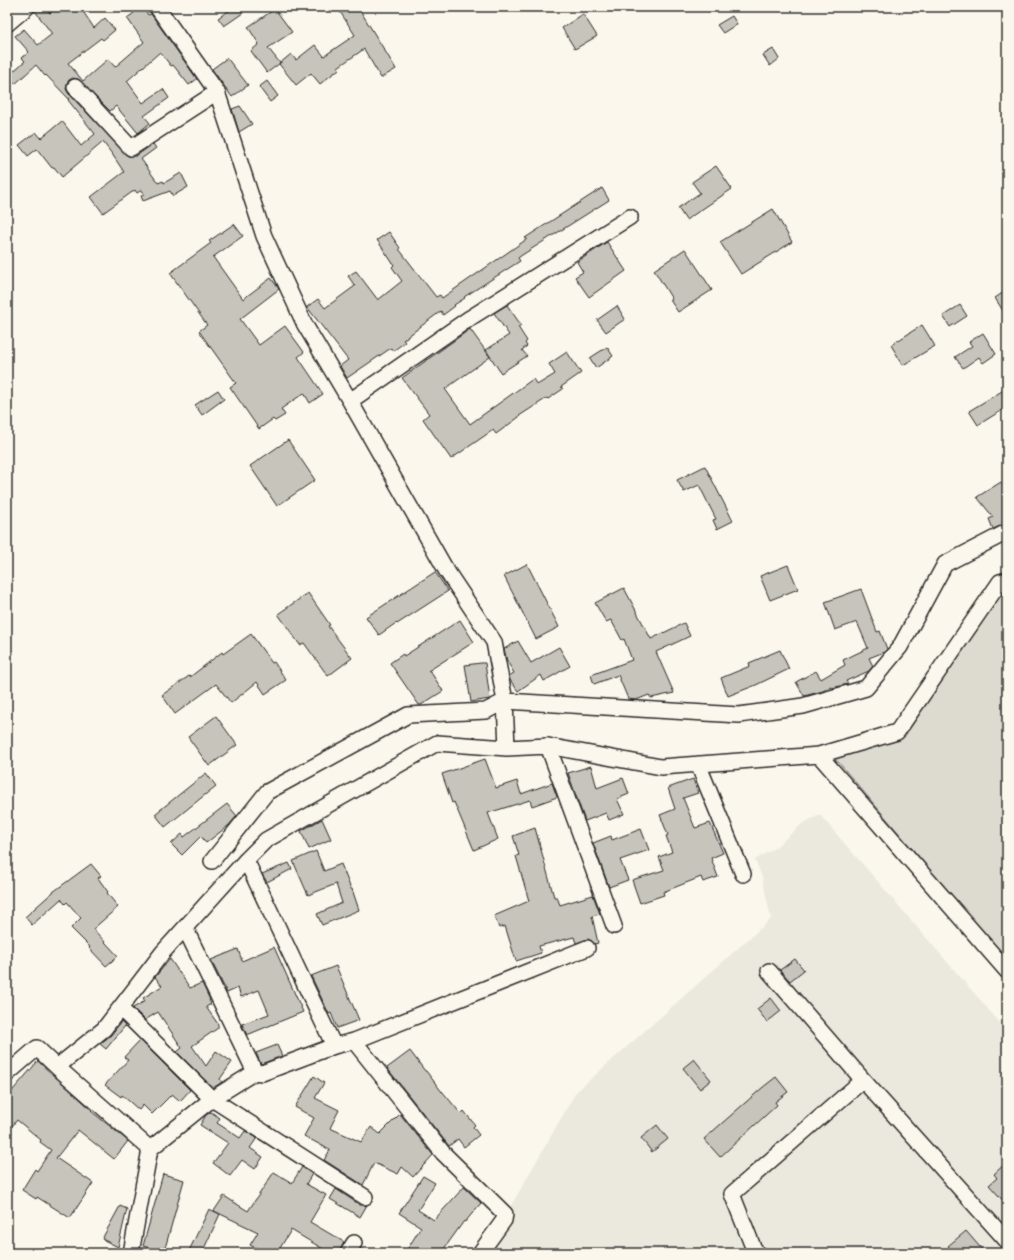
<svg xmlns="http://www.w3.org/2000/svg" width="1014" height="1260" viewBox="0 0 1014 1260" font-family="Mynerve,sans-serif">
<style>
.built{fill:#ebe8de}
.green{fill:#dddad0;stroke:#84827e}
.building{fill:#c7c4bc;stroke:#2b2b2b}
.lines{fill:none;stroke-linecap:round;stroke-linejoin:round}
.minor-casing{stroke:#2b2b2b;stroke-width:18}
.minor{stroke:#fbf7ec;stroke-width:15}
</style>
<rect width="100%" height="100%" fill="#fbf7ec"/>
<filter id="ink" filterUnits="userSpaceOnUse"><feTurbulence type="fractalNoise" baseFrequency=".025" numOctaves="2"/><feDisplacementMap in="SourceGraphic" scale="8" xChannelSelector="R" yChannelSelector="G"/><feConvolveMatrix kernelMatrix="1 2 1 2 8 2 1 2 1" color-interpolation-filters="sRGB"/></filter>
<g filter="url(#ink)">
<path class="built" d="M820,815L1007,1031V1253H484L576,1092L771,919L762,877L755,860L776,847L803,823Z"/>
<path class="green" d="M1007,584V960L835,758L909,730Z"/>
<path class="building" d="M36,7H45L50,13L59,7H80L94,28L105,18L115,30L103,40L101,38L68,63L83,81L108,59L115,67L144,42L127,18L134,13L129,7H142L148,15L151,14L197,79L189,85L173,65L171,66L160,52L127,81L143,103L163,89L169,98L144,116L150,123L138,133L116,106L110,111L78,79L73,78L69,80L67,84L66,89L68,93L128,156H136L153,144L156,148L141,159L158,183L163,181L164,183L181,173L188,187L173,196L170,191L143,201L141,196L144,194L142,190L137,193L135,190L103,213L91,197L124,172L112,154L103,142L62,177L54,167L52,168L37,149L28,156L19,145L36,132L41,138L62,121L81,146L95,134L68,100L69,99L46,75L45,76L36,65L15,84L8,76L25,61L22,58L29,52L15,36L24,29L38,45L52,34L35,11Z
M234,7H239L243,13L224,26L218,18Z
M337,7H358L396,69L381,78L364,49L338,67L339,69L320,84L311,73L296,85L279,64L291,54L296,60L315,45L324,56L355,35Z
M275,9L292,32L268,48L280,63L267,73L251,51L259,44L248,27Z
M583,14L597,36L575,49L562,28Z
M732,16L737,24L723,33L717,25Z
M773,49L779,59L770,66L763,55Z
M227,58L248,85L232,97L212,69Z
M267,81L278,96L270,102L259,87Z
M240,106L252,124L239,132L232,109Z
M716,166L732,189L686,220L678,208L700,193L692,182Z
M602,188L609,200L522,255L518,258L520,261L464,297L465,298L454,305L455,306L443,315L441,311L403,340L405,342L393,351L391,348L347,378L340,366L348,360L307,307L318,299L325,308L355,286L348,276L356,271L378,300L402,281L392,267L394,265L377,240L389,232L400,248L399,249L436,297L440,295L442,298L527,239L525,238Z
M773,209L792,242L741,274L720,242Z
M234,224L243,236L213,257L243,299L271,278L279,289L240,319L259,345L285,326L304,352L298,357L323,394L310,403L304,393L281,409L285,415L275,421L273,419L259,429L230,387L236,383L199,331L207,325L170,273L211,243L209,241Z
M607,242L626,271L589,297L575,277L583,272L577,262Z
M685,249L712,290L678,312L670,300L672,299L654,270Z
M1007,290V317L995,298Z
M507,305L521,325L518,327L527,341L525,343L527,346L522,350L527,356L501,373L486,350L509,335L494,313Z
M960,305L967,316L950,327L943,316Z
M617,306L625,319L606,332L597,320Z
M922,325L935,346L903,365L891,345Z
M470,329L490,357L445,389L470,424L533,379L537,385L555,374L549,364L567,352L581,373L561,387L563,389L548,399L547,398L519,416V417L496,434L493,430L451,459L423,419L429,414L402,378Z
M983,333L996,354L983,363L979,357L963,368L955,357L972,346L969,342Z
M607,347L613,356L596,368L590,358Z
M1007,388V407L978,425L969,411Z
M218,390L224,399L202,415L195,405Z
M288,440L315,480L277,506L250,466Z
M705,466L733,521L717,529L713,520L716,519L699,485L684,492L677,480Z
M1001,482L1007,492V508L1004,509L1007,519V523L993,529L989,519L993,517L977,497Z
M527,564L559,627L536,639L504,576Z
M788,565L798,589L770,600L760,576Z
M435,572L448,591L397,624L396,623L379,635L366,617Z
M624,588L651,639L684,623L690,636L656,652L674,693L651,698L649,695L636,700L628,699L618,675L594,684L591,675L632,660L624,639L622,640L611,620L606,622L595,603Z
M861,589L877,632L880,631L887,649L884,652L869,658L873,666L869,671L846,681L848,684L832,688L831,687L823,691L804,696L796,682L816,671L821,679L845,665L843,660L868,648L857,622L835,630L825,602Z
M308,593L330,625L328,626L352,658L328,676L304,643L300,645L278,614Z
M460,620L474,642L428,671H430L443,691L421,705H419L390,663L403,654L404,656Z
M251,634L272,663L274,662L286,680L265,694L257,682L231,703L216,684L175,714L162,695L189,676L190,677L222,652L223,654Z
M518,641L531,663L559,647L570,666L544,681L541,675L518,691L510,680L509,676L514,673L507,661L504,649Z
M780,650L789,669L756,685L728,696L721,678L750,666L749,663Z
M481,663H485L490,699L471,702L465,665Z
M216,716L237,745L209,766L188,737Z
M485,759L496,788L517,781L521,794L552,783L557,797L532,806L530,800L488,813L498,839L474,850L454,802L452,803L442,774Z
M591,766L597,788L623,778L629,794L617,799L624,814L609,820L606,813L585,821L568,773Z
M206,773L216,786L165,827L155,814Z
M693,779L698,793L683,798L695,828L710,823L723,853L711,858L718,877L703,882L701,877L663,892L664,895L640,903L632,880L664,870L659,857L672,852L666,836L668,835L660,815L675,809L668,788Z
M227,804L237,816L228,826L206,843L201,836L182,855L171,844L182,834L184,837Z
M322,819L331,839L309,849L301,831Z
M535,828L554,897H557L560,905L593,895L600,914L592,916L598,943L595,944L592,941L588,939L576,943L574,937L539,946L541,953L516,961L505,926L499,928L494,916L529,901L516,856L519,855L513,836Z
M641,829L649,850L620,860L628,880L609,887L593,843L611,836L612,840Z
M316,851L324,871L341,864L351,889H352L359,910L322,925L317,914L342,903L336,884L308,895L293,861Z
M289,863L292,869L267,882L262,874Z
M91,864L101,876L98,878L108,892L107,893L118,907L93,929L118,956L106,966L89,948L90,947L71,928L81,918L67,902L65,904L61,899L32,925L25,917L53,892Z
M274,947L303,1012L247,1035L242,1024L269,1014L259,990L241,997L238,988L227,993L211,960L238,949L242,961Z
M170,959L190,988L202,983L210,1000H209L211,1004L206,1007L218,1024V1028L192,1046L206,1066L216,1051L232,1062L220,1079L222,1082L213,1088L177,1052L182,1048L158,1012L145,1020L133,1008L145,1001L143,998L162,986L155,977Z
M795,959L804,970L790,981L780,970Z
M336,966L359,1020L337,1028L331,1013L329,1014L311,976Z
M771,998L781,1011L767,1022L757,1009Z
M121,1022L125,1026L106,1049L100,1044L111,1035Z
M140,1040L190,1090L180,1101L172,1094L152,1114L143,1105L139,1110L122,1095L121,1097L105,1085L128,1060L124,1057Z
M277,1045L282,1056L261,1064L256,1053Z
M410,1051L425,1071H426L442,1092V1091L461,1114L464,1111L475,1125L473,1127L479,1135L464,1147L458,1139L449,1146L387,1068Z
M694,1059L711,1080L700,1089L683,1068Z
M38,1061L92,1110L91,1111L128,1141L114,1159L78,1130L56,1158L93,1183L70,1218L37,1197L36,1199L22,1190L35,1169L37,1171L51,1150L40,1142L41,1140L17,1120L7,1132V1097Z
M314,1076L324,1083L315,1098L339,1110L330,1128L361,1142L371,1127L380,1134L400,1114L433,1155L413,1177L402,1167L398,1174L374,1163L363,1185L324,1160L330,1150L304,1136L314,1118L295,1107Z
M776,1077L788,1092L775,1102L777,1105L720,1157L704,1139L762,1088Z
M211,1112L220,1118L217,1123L240,1138L245,1131L257,1138L250,1148L263,1157L255,1169L242,1160L230,1176L213,1163L228,1143L200,1125L206,1115Z
M657,1125L668,1139L652,1152L641,1138Z
M1007,1162V1205L989,1185L997,1178L994,1174Z
M302,1167L312,1174L306,1184L326,1195L310,1222L344,1242L339,1253H330L291,1230L277,1253H265L250,1245L258,1232L214,1211L224,1196L248,1211L274,1172L292,1183Z
M163,1174L184,1180L164,1252L143,1246Z
M423,1176L435,1183L418,1210L434,1220L464,1187L481,1203L465,1222L464,1221L441,1253H405L421,1227L399,1213Z
M336,1189L360,1205H367L360,1217L330,1199Z
M120,1206L127,1209L118,1247L102,1239Z
M209,1209L220,1214L202,1253H188Z
M966,1231L985,1253H954L948,1246Z"/>
<g class="lines">
<g class="minor-casing">
<path id="minor" d="M157,7L217,92L264,236L305,325L350,401L446,570L494,642L505,701L507,748
M7,24L27,7
M75,87L131,148L217,92
M350,401L470,318L630,217
M548,746L614,926
M819,755L1007,971
M698,764L743,874
M246,860L334,1046
M212,861L267,792L408,715L486,711L505,701L739,715L803,706L866,688L900,647L945,564L1007,532
M185,928L255,1072
M769,971L863,1080L1007,1241
M120,1008L212,1099L365,1197
M354,1041L443,1153L505,1214L504,1220L480,1253
M7,1074L37,1048L57,1067
M150,1149L212,1099L255,1072L262,1073L334,1046L354,1041L587,948
M131,1253L150,1149L57,1067L104,1029L163,952L246,860L266,840L437,743L507,748L548,746L661,767L819,755L897,732L1000,582L1007,580
M348,1253L354,1243
M757,1253L753,1247L732,1194L863,1080"/>
</g>
<use href="#minor" class="minor"/>
</g>
</g>
<rect width="1014" height="1260" fill="none" stroke="#fbf7ec" stroke-width="24"/>
<rect x="12" y="12" width="990" height="1236" fill="none" stroke="#2b2b2b" stroke-width="1.5" filter="url(#ink)"/>
</svg>
